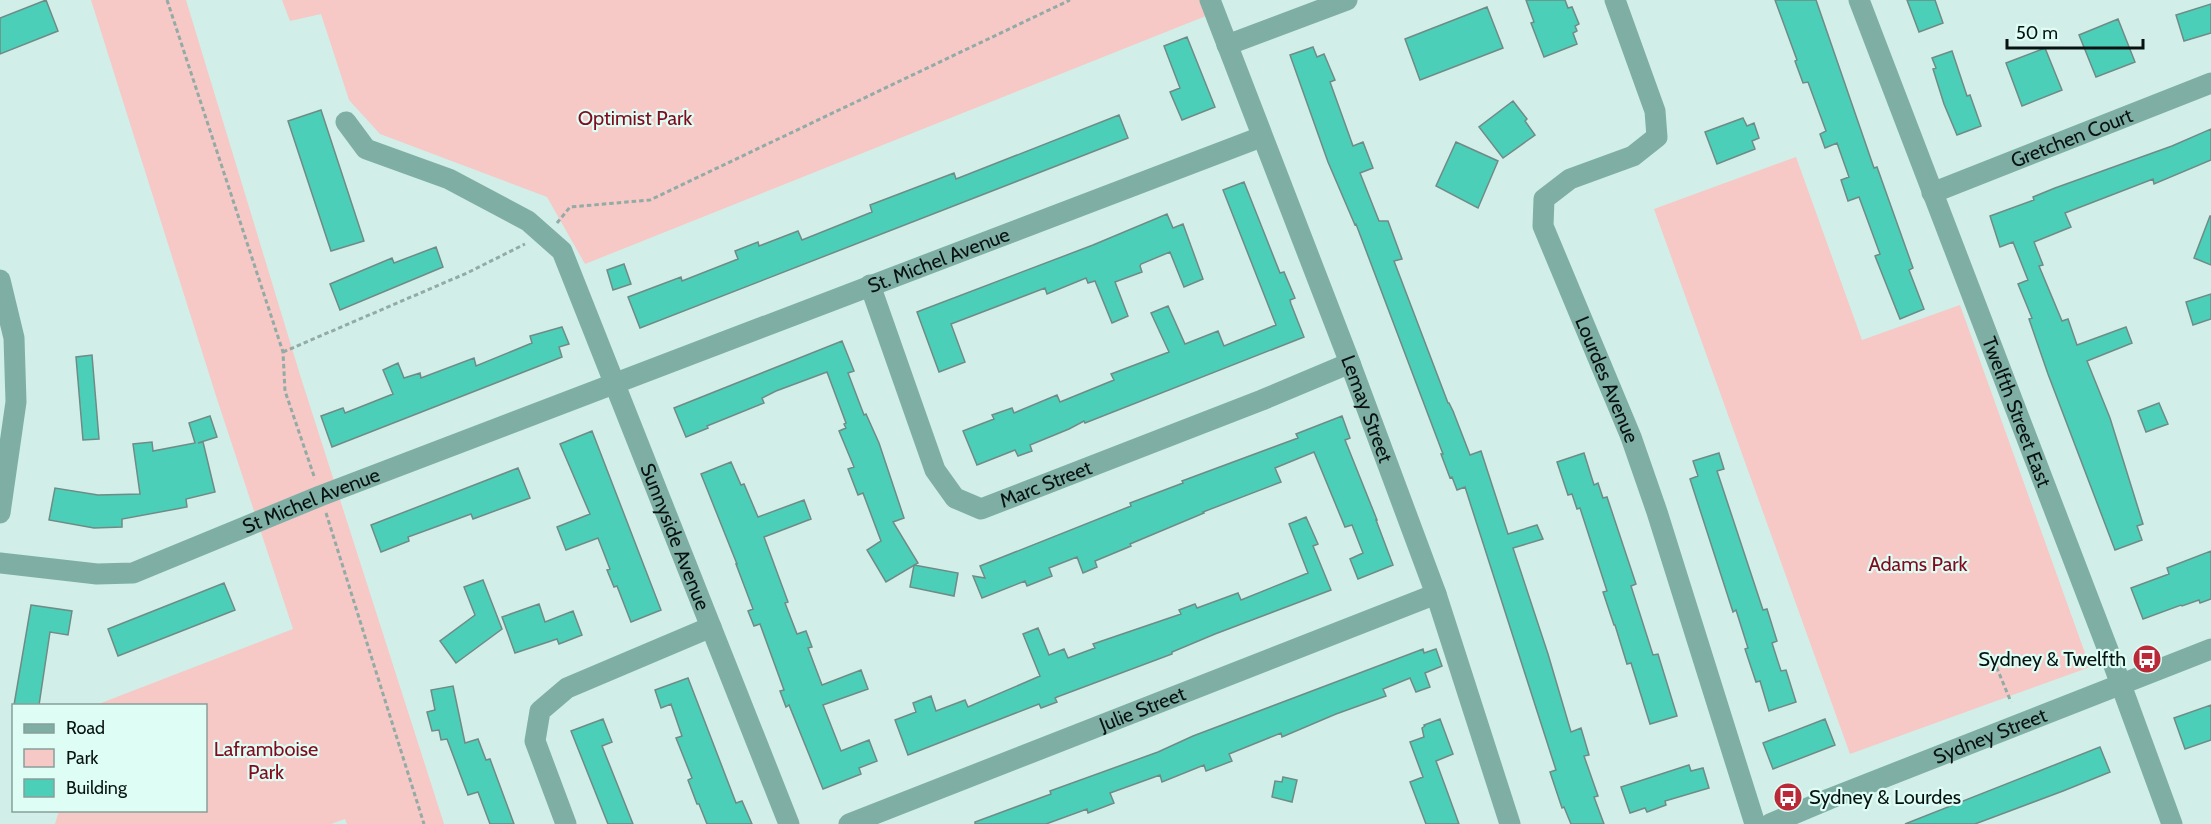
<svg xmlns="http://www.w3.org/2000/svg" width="2211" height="824" viewBox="0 0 2211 824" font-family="Cabin,sans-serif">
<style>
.green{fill:#f6c8c6}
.building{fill:#4ccfb9;stroke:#6f8b85;stroke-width:1.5}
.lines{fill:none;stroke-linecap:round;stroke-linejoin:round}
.path{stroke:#93aba6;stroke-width:3;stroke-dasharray:4.5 3;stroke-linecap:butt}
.minor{stroke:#7fafa4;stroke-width:21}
.labels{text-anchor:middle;stroke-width:4.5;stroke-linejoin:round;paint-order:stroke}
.park-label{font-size:20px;fill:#810a1d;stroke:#defdf5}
.street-label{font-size:20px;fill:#081311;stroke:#defdf5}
.poi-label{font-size:20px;fill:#081311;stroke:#defdf5;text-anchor:end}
</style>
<rect width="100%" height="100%" fill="#d1efe8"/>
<path class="green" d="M91,0H186L301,378L444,824H347L345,819L331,824H55L59,811L206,810V706L96,705L293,629L217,399Z
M282,0H1211L1216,12L585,264L547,197L380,134L349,100L321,14L290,21Z
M1796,157L1862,340L1960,305L2090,667L1850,754L1654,209Z"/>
<path class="building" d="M46,0L58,31L0,54V18Z
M1526,0H1565L1568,8L1572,7L1579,24L1575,26L1577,31L1573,33L1577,44L1544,57L1531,23L1534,22Z
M1775,0H1816L1874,168L1877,167L1913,268L1909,270L1924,309L1900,319L1875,256L1880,254L1859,197L1848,201L1841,180L1849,177L1837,143L1825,148L1820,134L1826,131L1808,82L1803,83L1795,61L1797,60Z
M1907,0H1935L1943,23L1919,32Z
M2211,4V33L2184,41L2176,15Z
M1487,7L1503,48L1420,80L1405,39Z
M2118,19L2135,62L2096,77L2079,35Z
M1187,37L1215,107L1182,120L1170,92L1180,88L1164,46Z
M1313,47L1317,57L1324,54L1335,80L1330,82L1353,146L1363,142L1373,168L1360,173L1379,221H1388L1402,259L1394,261L1448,403H1449L1453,411L1470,455L1481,451L1508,534L1537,525L1543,539L1513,548L1548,654L1571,732L1581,728L1589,755L1584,756L1598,796L1594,797L1604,824H1571L1564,807L1562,808L1550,772L1556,770L1465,487L1457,490L1452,477L1450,478L1441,454H1443L1356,224L1355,225L1328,162L1290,55Z
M2045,48L2062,90L2022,106L2006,63Z
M1952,51L1967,96L1970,95L1981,126L1957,135L1944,104L1933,69L1936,68L1932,58Z
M1513,101L1527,119L1525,121L1535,135L1503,158L1479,127Z
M321,110L364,241L331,251L288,121Z
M1119,115L1128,138L640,328L628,297L681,277L682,281L738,259L735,251L758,242L759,246L798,231L802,240L872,212L870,205L954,173L956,179Z
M1743,118L1747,126L1754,123L1759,138L1752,141L1755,149L1717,164L1705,132Z
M2211,129V160L2154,184L2153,179L2065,213L2071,227L2034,242L2043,265L2039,266L2062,321L2068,319L2077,345L2126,327L2132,343L2087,361L2110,418L2143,524L2137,526L2142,540L2115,550L2048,374L2029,319L2032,318L2018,284L2028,280L2013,242L2000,247L1990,216L2034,200L2033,197L2055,188L2172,146Z
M1456,142L1498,161L1478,208L1436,186Z
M1244,182L1280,273L1284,272L1295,298L1290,300L1291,304L1304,337L1085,423L1084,421L1069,429L1030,445L1032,451L1018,456L1015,450L977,465L963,431L994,419L992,415L1012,408L1014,413L1057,395L1060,402L1114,380L1111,374L1169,352L1151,313L1168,306L1185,344L1218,331L1224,346L1276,325L1223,190Z
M1167,214L1173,228L1183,224L1203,279L1184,287L1170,252L1141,264L1140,266L1142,272L1115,282L1128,316L1112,323L1095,281L1088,283L1086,278L1047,294L1045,288L951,324L965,362L939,372L917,312L1093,245Z
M2210,216H2211V265L2194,258Z
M436,247L443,267L340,310L330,284L392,258L394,263Z
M624,264L631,284L613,290L607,270Z
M2211,294V319L2193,325L2186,302Z
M562,327L569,344L559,347L562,357L332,447L321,416L343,408L345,413L393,394L383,370L398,363L404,378L420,373L421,378L474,358L476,366L532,343L530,336Z
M842,341L854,371L848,373L864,415L866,414L879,443L904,518L893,522L918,563L886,582L867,550L881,541L863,493L858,495L848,469L854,467L839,431L846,428L844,424L846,423L827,372L776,391L762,398L764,403L707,426L708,428L686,437L674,408Z
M92,355L99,439L83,440L76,357Z
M2159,403L2168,424L2146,432L2138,411Z
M210,416L217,437L198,443L203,442L215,492L186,499L187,507L122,519V527L94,528L49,520L55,488L98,495L140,494L133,444L152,442L153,451L195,443L189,423Z
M1342,416L1350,438L1345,440L1377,520H1376L1393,565L1358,579L1350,559L1363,553L1352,525L1345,527L1314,452L1275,468L1281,482L1203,512L1204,513L1130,544L1131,546L1095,561L1097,567L1083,573L1077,557L1049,568L1052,576L1027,586L1025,581L982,598L973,576L985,578L980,566L1131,506L1130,503L1183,483L1182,481L1298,438L1296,434Z
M592,431L661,610L631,622L617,586L614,587L607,570L610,569L598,538L566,550L557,527L590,514L560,444Z
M1584,453L1594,485L1598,483L1603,498L1607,497L1636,584L1631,586L1653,655L1658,654L1677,716L1650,724L1631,663L1627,664L1615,625H1614L1603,592L1607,591L1580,508L1577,509L1572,494L1568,495L1557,462Z
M1719,453L1724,469L1717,471L1763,610L1767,609L1777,641L1772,643L1781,671L1786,670L1796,702L1769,711L1760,681L1756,682L1745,649L1748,648L1736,610L1733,612L1690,479L1698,476L1693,461Z
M731,462L741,485L744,484L758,517L804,500L811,519L764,537L788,602L785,603L797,634L806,631L812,647L808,648L822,685L861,670L868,689L823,705L841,751L869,740L877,761L859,768L861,774L823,789L789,705L786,707L780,691L784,690L760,624L754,626L748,611L753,609L736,564H737L701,474Z
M518,468L530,498L473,519L471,514L408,537L409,541L381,552L371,525Z
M1306,517L1318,544L1313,546L1331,590L1215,634L1172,652V654L1057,697L1055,698L1057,702L1041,708L1039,704L908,755L895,720L916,712L913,703L931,696L936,711L965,700L968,707L1040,676L1023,634L1038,628L1049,655L1064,649L1068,658L1095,648L1093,644L1181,614L1179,610L1195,604L1197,608L1238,593L1241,600L1308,573L1289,524Z
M2211,551V599L2200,603L2199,600L2182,606L2181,605L2143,619L2131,588L2169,574L2167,568Z
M914,565L958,573L954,596L910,587Z
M483,580L502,629L456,663L440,641L475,615L464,587Z
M224,583L235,610L118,656L108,629Z
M539,604L545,622L573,611L582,635L559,644L557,639L515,653L502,617Z
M31,605L72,611L68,635L50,632L39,705H14Z
M1423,649L1424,653L1436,649L1442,666L1425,673L1430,687L1416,692L1410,678L1383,689L1386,696L1336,714L1282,737L1281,733L1229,754L1232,761L1206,771L1204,765L1162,782L1160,775L1110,793L1114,803L1088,813L1087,809L1046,824H975V822L1051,794L1050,791L1158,752L1193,736Z
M688,678L736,803L742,801L752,824H707L699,804H697L688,780L692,778L676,738L682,736L671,704L661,708L655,690Z
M453,686L465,743L478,739L486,760L490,759L514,824H490L478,792L468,795L447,739L441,740L439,730L432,731L427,712L435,710L431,690Z
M2211,705V740L2185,749L2174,718Z
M603,719L612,742L602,746L633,824H608L571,731Z
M1440,719L1453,754L1436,761L1459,824H1426L1410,782L1423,777L1410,742L1424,737L1422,728L1425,726L1424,725Z
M1825,719L1835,745L1773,769L1763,743Z
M2100,747L2110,772L2063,791L1975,824H1905Z
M1689,765L1691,771L1703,768L1709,788L1665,801L1666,805L1647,812L1645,808L1630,813L1621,787Z
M1283,777L1297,780L1292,802L1272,797L1275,781L1282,782Z"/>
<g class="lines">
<path class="path" d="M167,0L283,352L285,391L315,479
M557,223L570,207L650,200L1070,0
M283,352L467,273L525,244
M326,513L424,824
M1979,666L1994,661L2011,702"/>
<g class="minor">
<path id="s1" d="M1210,0L1350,363L1436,594L1510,824"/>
<path id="s2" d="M1615,0L1655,111L1657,137L1633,156L1570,179L1544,199L1543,226L1631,437L1657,512L1755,824"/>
<path id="s3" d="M1859,0L2113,663L2172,824"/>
<path d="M1227,45L1347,0"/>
<path id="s4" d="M346,122L366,149L449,179L528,221L562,251L789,824"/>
<path id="s5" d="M1932,193L2211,83"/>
<path d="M0,280L14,338L16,402L0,513"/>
<path id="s6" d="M870,285L935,470L955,498L981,509L1262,400L1350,363"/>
<path id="s7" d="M0,563L97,574L133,573L320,496L1261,137"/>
<path d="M566,824L535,741L540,711L567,688L711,627"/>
<path id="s8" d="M849,824L1436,594"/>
<path id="s9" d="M1770,824L1829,799L2211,649"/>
</g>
</g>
<defs>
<g id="bus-disc" transform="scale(1.5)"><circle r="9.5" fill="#ba2938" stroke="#defdf5"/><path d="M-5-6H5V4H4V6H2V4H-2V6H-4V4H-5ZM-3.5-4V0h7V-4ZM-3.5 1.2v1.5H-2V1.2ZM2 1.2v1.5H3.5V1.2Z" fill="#fff"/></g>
</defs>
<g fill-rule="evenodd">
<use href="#bus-disc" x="2147" y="659"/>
<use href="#bus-disc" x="1788" y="797"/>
</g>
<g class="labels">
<g class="park-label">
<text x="635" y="125">Optimist Park</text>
<text x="1918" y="571">Adams Park</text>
<text x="266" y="756">Laframboise<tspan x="266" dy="23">Park</tspan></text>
</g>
<g class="street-label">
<text dy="7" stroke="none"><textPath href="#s5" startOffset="150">Gretchen Court</textPath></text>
<text dy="7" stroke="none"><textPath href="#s7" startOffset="998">St. Michel Avenue</textPath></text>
<text dy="7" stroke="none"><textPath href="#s2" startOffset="468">Lourdes Avenue</textPath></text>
<text dy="7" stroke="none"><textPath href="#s1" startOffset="438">Lemay Street</textPath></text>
<text dy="7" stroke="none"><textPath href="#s3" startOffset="441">Twelfth Street East</textPath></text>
<text dy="7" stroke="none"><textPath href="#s6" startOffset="328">Marc Street</textPath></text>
<text dy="7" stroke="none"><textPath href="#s7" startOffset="326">St Michel Avenue</textPath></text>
<text dy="7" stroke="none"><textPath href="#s4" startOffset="564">Sunnyside Avenue</textPath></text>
<text dy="7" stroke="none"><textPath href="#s8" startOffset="315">Julie Street</textPath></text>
<text dy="7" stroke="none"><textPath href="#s9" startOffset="237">Sydney Street</textPath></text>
</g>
<g class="poi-label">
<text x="2126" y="666">Sydney &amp; Twelfth</text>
<text x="1809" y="804" text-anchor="start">Sydney &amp; Lourdes</text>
</g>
</g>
<rect x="12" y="704" width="195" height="108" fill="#defdf5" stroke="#889f9a" stroke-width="1.5"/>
<rect x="24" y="724" width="30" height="9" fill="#7fafa4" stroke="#889f9a" stroke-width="1.5"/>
<text x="66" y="734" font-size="18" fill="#081311">Road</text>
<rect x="24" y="749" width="30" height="18" fill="#f6c8c6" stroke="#889f9a" stroke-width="1.5"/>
<text x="66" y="764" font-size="18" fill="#081311">Park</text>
<rect x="24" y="779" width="30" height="18" fill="#4ccfb9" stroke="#889f9a" stroke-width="1.5"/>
<text x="66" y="794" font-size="18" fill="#081311">Building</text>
<path d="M2007 39v9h136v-9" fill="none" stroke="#081311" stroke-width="3"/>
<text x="2016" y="39" font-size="18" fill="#081311" stroke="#defdf5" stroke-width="4.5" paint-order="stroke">50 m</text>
</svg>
